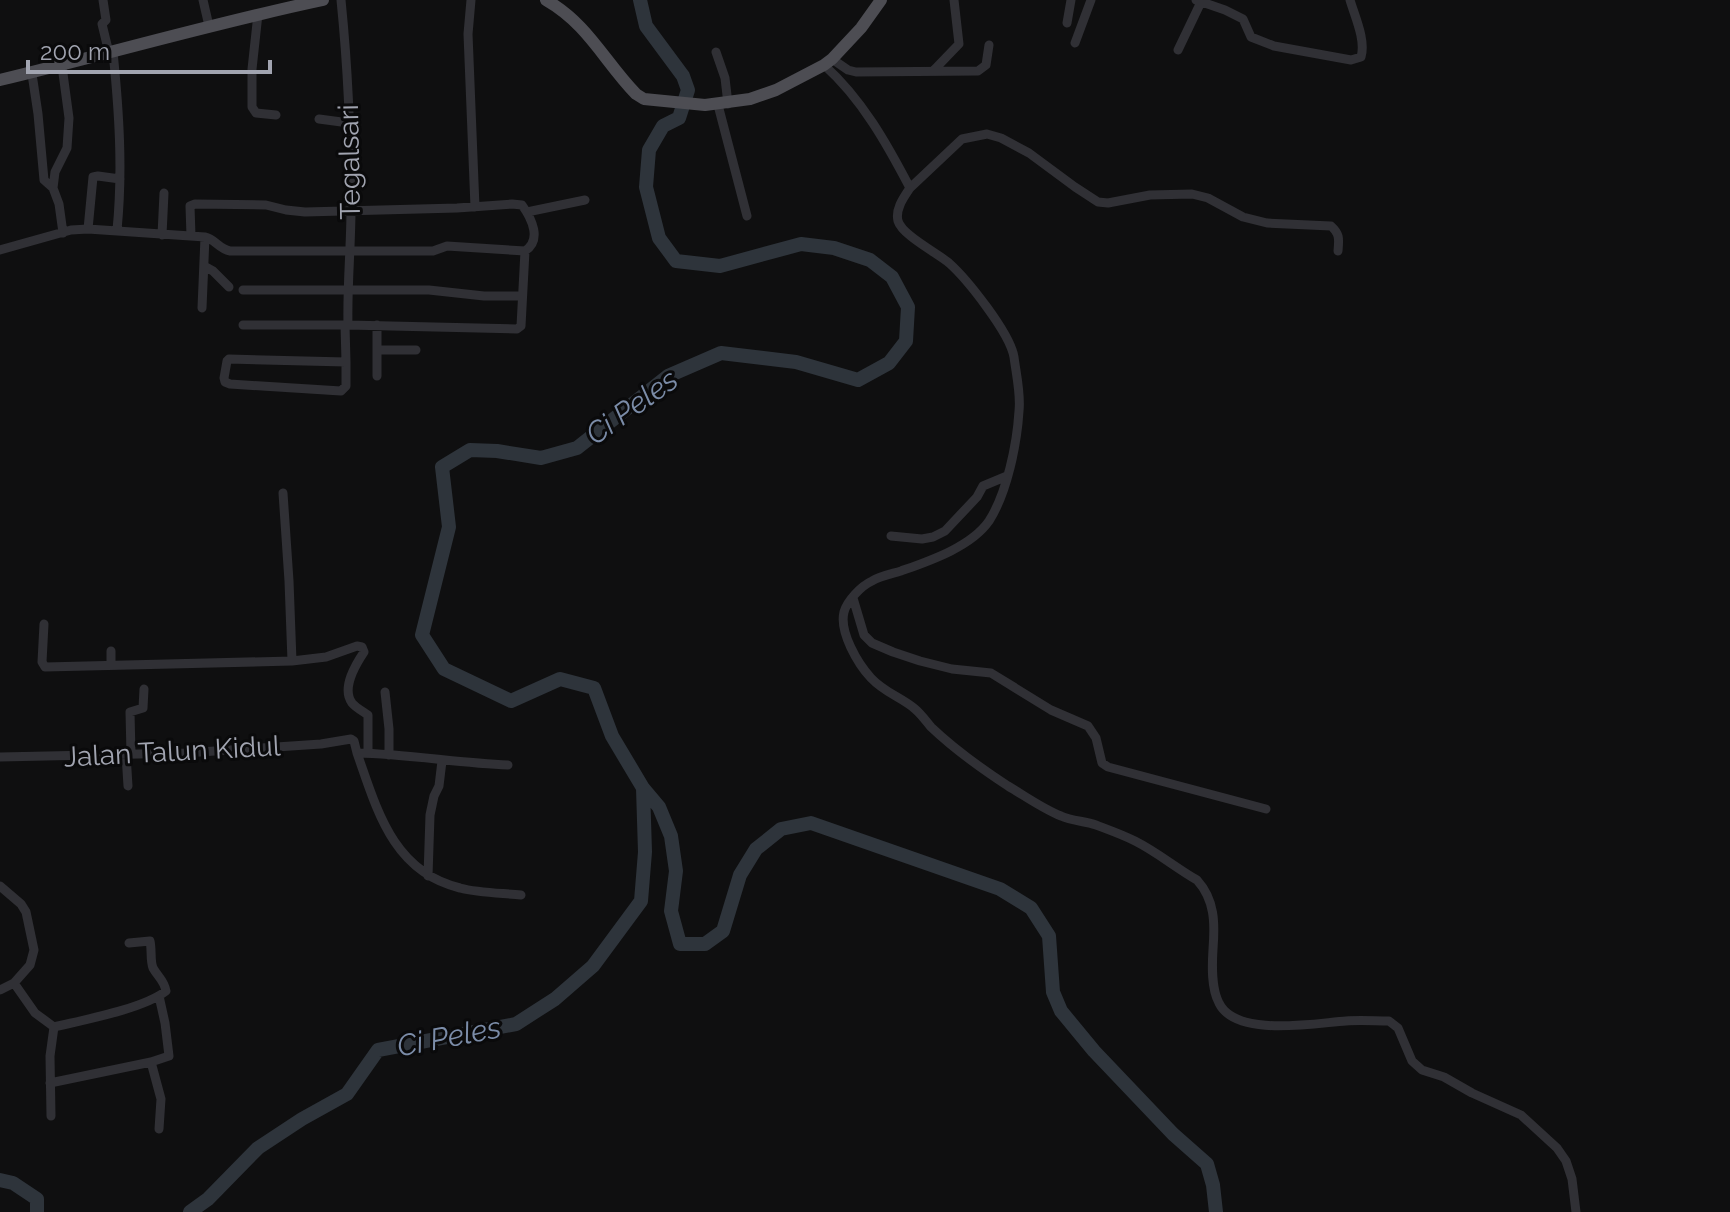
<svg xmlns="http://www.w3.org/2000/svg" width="1730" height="1212" viewBox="0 0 1730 1212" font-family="Raleway,sans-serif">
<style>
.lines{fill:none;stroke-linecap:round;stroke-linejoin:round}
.river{stroke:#2e343b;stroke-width:14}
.minor{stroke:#303035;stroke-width:9}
.major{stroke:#4d4d53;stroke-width:12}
.labels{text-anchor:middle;stroke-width:6;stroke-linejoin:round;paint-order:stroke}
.street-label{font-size:28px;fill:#a1a4b0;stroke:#0a0a0b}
.water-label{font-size:30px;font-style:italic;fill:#7b8ca8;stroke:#0a0a0b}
</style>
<rect width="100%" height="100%" fill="#0f0f10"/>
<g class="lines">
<path class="river" d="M643,788L659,807L671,836L676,871L671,911L680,944H705L723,931L740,875L756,849L781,829L811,823L1000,889L1031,908L1049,936L1053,992L1061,1011L1094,1051L1173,1134L1207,1164L1213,1185L1216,1212
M0,1180L13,1183L37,1199V1212
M190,1212L208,1199L258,1148L302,1119L347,1094L378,1050L516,1024L555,999L593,966L641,901L645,852L643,788L612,736L594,688L560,679L511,701L444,669L422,635L449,527L442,467L470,450L497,451L541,458L577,448L668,376L721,353L796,362L858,380L889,363L906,341L908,307L892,277L870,260L834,248L801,244L720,266L676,261L659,238L646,187L649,150L663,126L679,118L688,90L683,76L646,26L640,0"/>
<path class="minor" d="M103,0L106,20L102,24L109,53
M203,0L209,26
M341,0C348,69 351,139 351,208C351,247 347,286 348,325H345L346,362L229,359L227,361L224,378L225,382L230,384L341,391L346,386V362
M471,0L468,34L475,207
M1196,0L1225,10L1243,19L1251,37L1274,46L1351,60L1361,57C1366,40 1355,17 1350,0
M258,14L252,69V107L256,113L276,115
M1067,23L1071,0
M1075,43L1091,0
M1178,50L1201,2
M113,52C119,111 123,170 117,230
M716,52L725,78L728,104
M832,59L848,70L856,72L978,71L986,65L989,45
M824,65C862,99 887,144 910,188
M62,66L69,118L67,148L55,172L53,188L59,204L63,233
M933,71L959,44L954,0
M32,74L38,114L44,180L53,188
M718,105L747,216
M319,119L349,123
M527,212L585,200
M88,229L93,177L98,176L120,179
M162,235L164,193
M191,236L190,206L195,204L266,205L286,210L305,212L457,208L512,204L522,205C532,219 542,240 525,251L521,326L517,329L348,325
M0,250L71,230L88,229L205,237C215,239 219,249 230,251H433L447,246L525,251
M1338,251C1339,239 1340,234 1331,226L1267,223L1243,217L1208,198L1192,194L1150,195L1108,203L1098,202L1075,187L1029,153L1001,138L987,134L962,139L910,188C904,197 895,209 898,221C902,235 937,253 949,263C967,279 1010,333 1014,357C1016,373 1021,394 1019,411C1017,444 1007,493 989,521C971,547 929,561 901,571C891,574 880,576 872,581C861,586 847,601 844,612C839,632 858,664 871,678C885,693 901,697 915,709C921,714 926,721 931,727C954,749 982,769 1008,786C1025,796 1043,809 1061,816C1072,821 1085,821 1096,825C1109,830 1123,835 1135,841C1157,852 1176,868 1197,880C1215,900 1215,923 1213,949C1212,965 1211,988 1219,1003C1236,1038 1315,1023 1346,1021C1360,1020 1375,1021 1389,1021L1398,1028L1412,1061L1422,1070L1444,1077L1472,1093L1521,1115L1557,1148L1566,1161L1572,1179L1576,1212
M204,266L213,271L229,287
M243,290H429L484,296H522
M202,308L205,237
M243,325H345
M377,325V376
M378,350H416
M891,536L922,539L933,537L945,531L977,497L983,486L1007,476
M853,598L864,635L872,643L893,652L920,661L952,669L991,673L1051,710L1088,726L1096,738L1102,763L1108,767L1266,809
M44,624L42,662L45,667L292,661L289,581L283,493
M292,661L326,657L357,646L362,647L364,652C356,664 341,688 352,703C356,708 364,712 368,715V753
M111,665V651
M385,692L389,729V755
M357,753C377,810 393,872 460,888C479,893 501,893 521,895
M126,754L128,786
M131,754L130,712L143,708L144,689
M0,757L185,753L321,744L351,739L354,741L357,753C408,754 458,763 508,765
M428,876L430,815L434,796L439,786L442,761
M0,886L21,904L26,912L34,950L30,965L14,983L35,1013L54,1027L50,1056L51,1116
M0,990L14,983
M54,1027C83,1020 143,1009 166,991C164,980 158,977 153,968C150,961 152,949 150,941L129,943
M151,1062L161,1099L159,1129
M50,1083L151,1062L169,1056L165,1023L159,996"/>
<path class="major" d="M546,0C588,24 604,61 636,94L644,99L705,105L750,99L776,90L824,65L832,59L861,28L881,0
M0,80C108,54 214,23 323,0"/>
</g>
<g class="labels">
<g class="street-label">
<text transform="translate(349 162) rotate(-91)" y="10">Tegalsari</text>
<text transform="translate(172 751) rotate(-3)" y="10">Jalan Talun Kidul</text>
</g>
<g class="water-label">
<text transform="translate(632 407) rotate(-36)" y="10">Ci Peles</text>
<text transform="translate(449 1037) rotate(-11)" y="10">Ci Peles</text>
</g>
</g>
<path d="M28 60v12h242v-12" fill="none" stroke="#a1a4b0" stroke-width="4"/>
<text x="40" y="60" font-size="24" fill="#a1a4b0" stroke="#0a0a0b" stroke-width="6" paint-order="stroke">200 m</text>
</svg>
